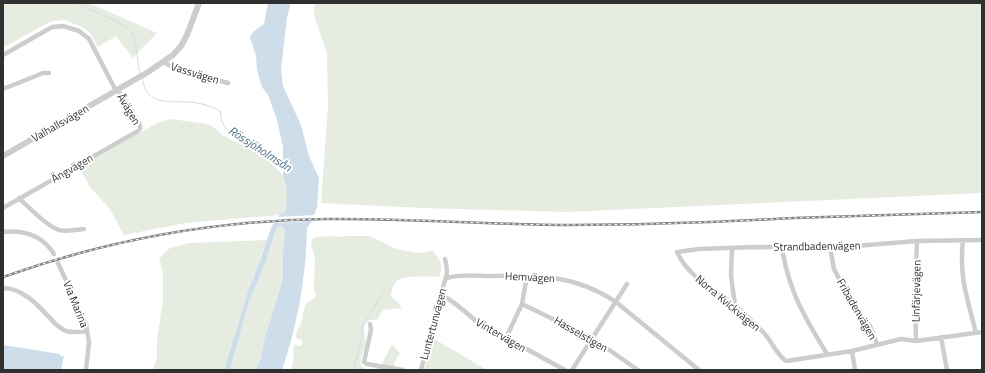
<svg xmlns="http://www.w3.org/2000/svg" width="985" height="373" viewBox="0 0 985 373" font-family="'Titillium Web',sans-serif">
<style>
.green{fill:#e6ecdf}
.water{fill:#cddeea}
.pier{fill:#fff}
.lines{fill:none;stroke-linecap:round;stroke-linejoin:round}
.stream{stroke:#cddeea;stroke-width:1}
.minor{stroke:#cdcdcd;stroke-width:4.5}
.tertiary{stroke:#cdcdcd;stroke-width:6}
.rail-casing{stroke:#858585;stroke-width:2.5}
.rail{stroke:#fff;stroke-width:1;stroke-dasharray:3;stroke-linecap:butt}
.labels{text-anchor:middle;stroke-width:4;stroke-linejoin:round;paint-order:stroke}
.street-label{font-size:11px;fill:#303030;stroke:#fff}
.water-label{font-size:12px;font-style:italic;fill:#446f8d;stroke:#fff}
</style>
<rect width="100%" height="100%" fill="#fff"/>
<path class="green" d="M3,3H89L157,33L133,58L116,36L98,47L90,33L82,27L65,20L53,21L40,27L3,48Z
M315,3H982V193L567,212L424,208L321,203L328,107L327,53L314,15Z
M171,119L208,124L216,129L222,135L258,153L271,163L283,175L287,190L286,212L279,215L185,223L124,235L110,209L90,187L80,169L86,163L159,122Z
M281,225L285,230L283,251V279L265,337L261,358L255,370H230L249,302L266,261L276,229Z
M331,236L339,237L348,236H370L396,249L419,253L433,251C440,259 444,266 439,277C430,277 406,275 398,280C393,284 391,291 391,297L398,302L402,308L383,310L377,320H369L364,326C364,332 366,339 365,346C363,353 360,357 361,365L365,369L368,370H290C296,363 292,354 294,345L301,346L303,343L302,340L296,338C295,331 301,326 302,320C303,314 304,309 306,303L314,299L316,296L314,288L315,257L311,245L313,239L317,237Z
M267,240L248,291L224,370H153L157,358V340L163,301V272L159,259L170,248L189,243Z
M434,339L487,370H424Z
M392,344L400,354L395,361L394,370H374L382,364Z"/>
<path class="water" d="M268,3H291L287,17L281,69L283,86L301,125L309,156L319,178L317,207L311,223L307,228C306,277 298,323 282,370H255L261,358L265,337L283,279V251L285,230L281,225L276,229L266,261L249,302L230,370H224L248,291L262,255L271,228L279,215L286,211L287,190L283,175V147L277,120L268,95L262,87L257,70L256,56L250,37L253,32L264,24Z
M3,345L60,354V356H64L61,370H3Z"/>
<path class="pier" d="M317,215L314,221L271,223L275,217Z"/>
<g class="lines">
<path class="stream" d="M74,3C86,8 127,23 132,33C137,42 137,62 140,73
M142,78C143,82 144,87 146,90C154,105 175,101 190,102C201,103 210,106 220,111L222,122L227,130L260,146L284,163
M353,370L359,350L362,336V326L385,290"/>
<path class="minor" d="M3,55L52,27L63,26L79,31L89,39L114,87L124,98L140,125V129L138,131L3,208
M163,62L181,71L228,83
M3,89L43,73H49
M19,198C28,207 48,227 59,230C66,232 77,230 84,229
M3,232C24,230 42,235 54,254
M963,240C959,278 967,297 976,333
M982,240L917,241L830,248L754,247L699,249L677,252C688,276 713,290 734,305C745,313 754,323 763,332C772,341 776,354 786,361L852,351L901,339L916,341L982,332
M782,247C788,290 805,318 827,354
M732,248L731,275L735,306
M830,248L834,269L846,293L871,328L877,344
M58,263L86,324L89,342L86,370
M447,278C460,274 476,276 489,276C537,275 574,274 616,302L699,370
M3,288C22,288 37,304 49,317C54,323 59,328 66,331C73,333 80,332 87,331
M440,295C455,300 466,314 479,323L565,370
M522,304L592,338L638,370
M370,324L371,330L364,362L367,364L403,370
M941,337L947,370
M506,338L522,304L527,276
M916,341L915,294L917,241
M852,351L855,370
M421,370L442,290C446,276 449,275 445,259
M572,370L627,284"/>
<path class="tertiary" d="M3,156L148,72L173,55L181,46L187,35L199,3"/>
<g class="rail-casing">
<path id="rail" d="M3,277C107,240 218,220 328,219C409,218 490,225 571,225C645,225 720,222 794,218C857,216 919,214 982,212"/>
</g>
<use href="#rail" class="rail"/>
</g>
<g class="labels">
<g class="street-label">
<text transform="translate(195 73) rotate(17)" y="4">Vassvägen</text>
<text transform="translate(129 109) rotate(59)" y="4">Åvägen</text>
<text transform="translate(60 123) rotate(-30)" y="4">Valhallsvägen</text>
<text transform="translate(72 168) rotate(-30)" y="4">Ängvägen</text>
<text transform="translate(817 246) rotate(-1)" y="4">Strandbadenvägen</text>
<text transform="translate(530 277) rotate(3)" y="4">Hemvägen</text>
<text transform="translate(916 291) rotate(-89)" y="4">Linfärjevägen</text>
<text transform="translate(728 303) rotate(40)" y="4">Norra Kvickvägen</text>
<text transform="translate(76 304) rotate(68)" y="4">Via Marina</text>
<text transform="translate(857 309) rotate(60)" y="4">Fribadenvägen</text>
<text transform="translate(433 324) rotate(-75)" y="4">Luntertunvägen</text>
<text transform="translate(581 334) rotate(30)" y="4">Hasselstigen</text>
<text transform="translate(501 335) rotate(30)" y="4">Vintervägen</text>
</g>
<g class="water-label">
<text transform="translate(260 149) rotate(33)" y="4">Rössjöholmsån</text>
</g>
</g>
<rect width="985" height="373" fill="none" stroke="#303030" stroke-width="8"/>
</svg>
